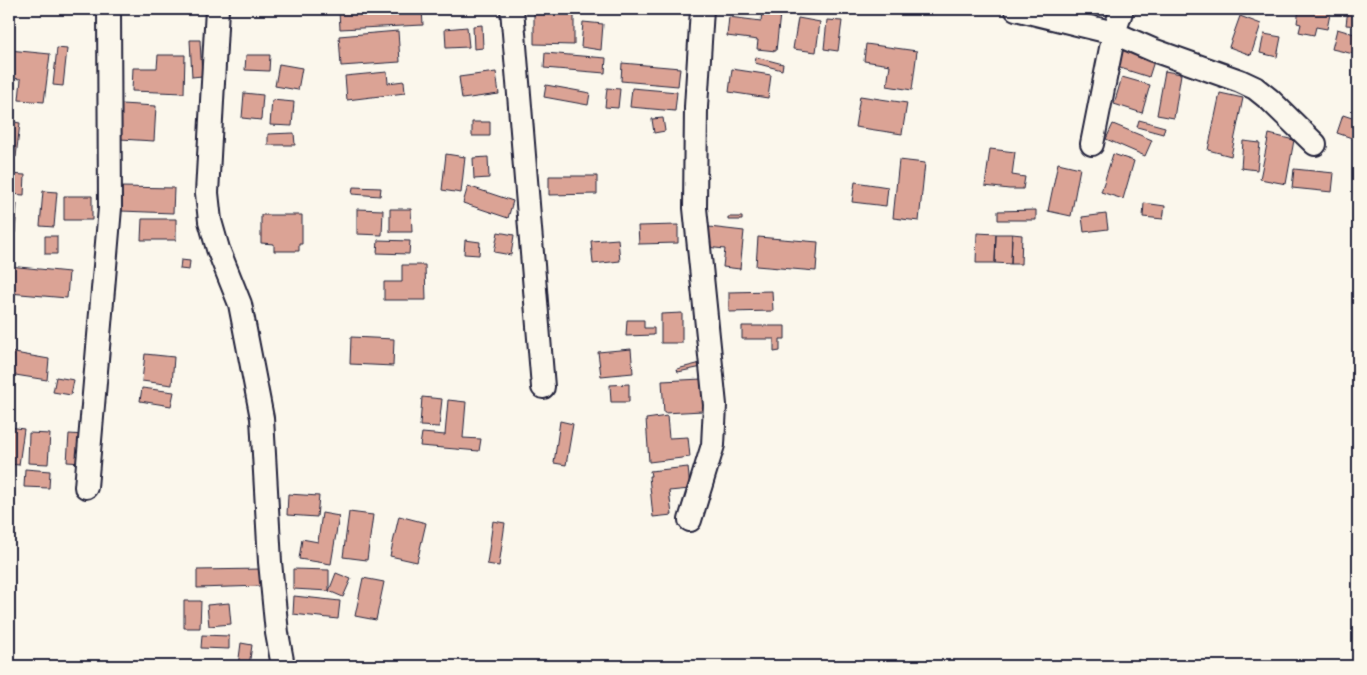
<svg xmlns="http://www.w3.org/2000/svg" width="1367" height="675" viewBox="0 0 1367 675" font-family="Mali,sans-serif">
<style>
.building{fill:#dba395;stroke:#22223b}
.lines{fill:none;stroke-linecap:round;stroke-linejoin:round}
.minor-casing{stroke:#22223b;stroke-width:26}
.minor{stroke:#fbf7ec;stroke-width:22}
</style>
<rect width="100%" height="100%" fill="#fbf7ec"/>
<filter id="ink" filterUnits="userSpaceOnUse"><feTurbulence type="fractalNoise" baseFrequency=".02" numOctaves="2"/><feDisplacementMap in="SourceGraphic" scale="10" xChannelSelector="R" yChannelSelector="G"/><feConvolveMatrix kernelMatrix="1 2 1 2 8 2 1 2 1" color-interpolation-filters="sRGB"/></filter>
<g filter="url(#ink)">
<path class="building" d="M391,9H422L423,25L340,29L339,11Z
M1246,9H1268L1267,14Z
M1299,9H1331L1327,29L1316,27L1314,35L1299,32L1301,24L1297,23Z
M1348,9H1358V26L1346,25Z
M534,12L574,13V45L534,44Z
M762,12L780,14L776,51L757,49L758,40L727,36L729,17L761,21Z
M1240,16L1261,24L1251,55L1229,47Z
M798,18L820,22L816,52L793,49Z
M827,20L842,21L838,51L824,49Z
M583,22L603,24L601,50L581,47Z
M482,25L483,48L474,49L473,26Z
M467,27L469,47L446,48L445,29Z
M1337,29L1358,35V55L1332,49Z
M398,31L400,62L341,66L339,36Z
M1264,34L1281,37L1277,57L1260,53Z
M190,40H200L202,76L192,77Z
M866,44L917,51L912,90L887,86L890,65L864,61Z
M57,48L67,49L63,86L53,85Z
M1122,48L1155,58L1149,77L1117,67Z
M9,50L50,54L44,102L19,100L21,79L9,78Z
M545,53L606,58L605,73L544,68Z
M158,55H185L184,93L132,91L133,68H157Z
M246,55H270L269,71L245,70Z
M756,57L783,64L782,70L755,63Z
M622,63L680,68L678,86L621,81Z
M279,64L302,68L298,90L275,86Z
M732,69L771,75L768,98L729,92Z
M1165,71L1181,74L1174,118L1157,115Z
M387,72L388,83L404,81L405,93L347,100L345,76Z
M496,72L499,94L462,99L459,77Z
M1122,77L1150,85L1142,113L1114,104Z
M546,85L590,93L588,105L544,97Z
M607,88L620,89L618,108L605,107Z
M632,88L677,92L675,111L630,107Z
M244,93L263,95L261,120L242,118Z
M1220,93L1243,98L1231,156L1208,150Z
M860,96L907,103L902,134L855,127Z
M272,100L294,102L292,126L270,125Z
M121,104L156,106L154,141L120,139Z
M1343,115L1358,120V140L1337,133Z
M663,118L665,131L654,133L652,119Z
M1139,120L1165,127L1163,134L1137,127Z
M9,121L20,123L16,157L9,156Z
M472,122H490V136H472Z
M1113,124L1152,140L1145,156L1106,139Z
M294,133L295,145H268V134Z
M1269,134L1294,140L1286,184L1260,179Z
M1243,141L1260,143L1257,170L1241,168Z
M990,149L1015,152L1012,175L1025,177L1023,189H1009L985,186Z
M446,154L465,157L461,193L442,190Z
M1113,154L1134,161L1123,199L1101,192Z
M488,157L489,178L474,179L473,158Z
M899,160L925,163L919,221L893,218Z
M1058,163L1080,168L1071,216L1048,211Z
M1294,169L1334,173L1332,192L1292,188Z
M9,174L25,175L24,195L9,194Z
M549,176H597V194L549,195Z
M855,182L888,187L886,206L852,202Z
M468,186L513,201L508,218L463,203Z
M121,187L174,188L173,213L121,211Z
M353,187L381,188L380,196L352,194Z
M43,191L57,192L54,227L40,226Z
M64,196H92V220H64Z
M9,203L17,204L15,233L9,232Z
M1144,203L1165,206L1163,219L1143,217Z
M357,209L383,210L382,235L357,234Z
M390,209H411L412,232H390Z
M1036,210V220H998V211Z
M1106,214L1108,229L1084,232L1082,217Z
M261,215H302V244H299V251H274V244L261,243Z
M728,217H742V220H728Z
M142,219H176V240H141Z
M678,225V243L639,244L638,226Z
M709,227L744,231L740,269L723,267L725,249L706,247Z
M498,232L514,235L511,255L494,252Z
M977,233L996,234L995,263H976Z
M996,234H1012L1011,264L995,263Z
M1012,234L1022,235L1021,264H1011Z
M45,236H57V254H45Z
M758,237L818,242L816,271L756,266Z
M618,239L620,261L593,264L591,241Z
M378,240L410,241L409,254L377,253Z
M465,240L480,242L479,255L464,254Z
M181,260L190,261L189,270L180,269Z
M402,265H425L426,300H384V282H402Z
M9,266L69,272L67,298L9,293Z
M772,291L773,311L729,312V292Z
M682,313V343H661V314Z
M627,320H644V328H654V335L626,336Z
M742,326H785V339H780V351L774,352V339H742Z
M351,337L394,339L393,366L350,364Z
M631,349L633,373L601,376L598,352Z
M9,352L49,359L47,380L9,374Z
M145,354L174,357L172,385L142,381Z
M701,363L702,367L678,372L677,369Z
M56,377L74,380L71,395L53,392Z
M702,379L703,411L664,413L662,381Z
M629,384V402H611L610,385Z
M142,388L174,392L171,406L140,401Z
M422,397L442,399L439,427L420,426Z
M448,400L466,402L463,438L481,439L479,451L420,446L422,433L445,435Z
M667,416L669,438L688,437L690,457L649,462L646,419Z
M560,421L573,424L566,465L554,463Z
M9,427L24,429L19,465L9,464Z
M29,433L50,434L48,464L28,463Z
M69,434L85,435L82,463L67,462Z
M688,467L690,489L669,491L672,515L653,517L649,476H651L650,471Z
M25,469L50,471L49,488L24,487Z
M288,494L319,496L317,517L287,515Z
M349,512L373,515L367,560L343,557Z
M322,513L339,516L331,564L299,559L302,539L318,542Z
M399,516L426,523L417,562L390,556Z
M493,521L505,523L499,566L487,564Z
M262,569V586L197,588V570Z
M293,569L329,570V591L293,589Z
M336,573L351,579L343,597L329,591Z
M363,578L384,582L376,620L355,616Z
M294,596L340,601L338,619L293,614Z
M184,601H201L200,628H184Z
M229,603L231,624L209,626L207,605Z
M202,635L229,636V649L201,648Z
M241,643L252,645L249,666H238Z"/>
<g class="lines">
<g class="minor-casing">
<path id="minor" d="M217,9L207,193L210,221L218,249L240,304L262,418L270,562L277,633L283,666
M512,9L543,387
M1016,9L1114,33L1153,50L1240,81L1255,88L1270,100L1315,144
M1092,144L1114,33L1122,9
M86,487L110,208L109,9
M690,520L713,445L715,405L695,208L696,107L702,9"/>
</g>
<use href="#minor" class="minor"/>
</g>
</g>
<rect width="1367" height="675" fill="none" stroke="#fbf7ec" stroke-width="30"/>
<rect x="15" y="15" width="1337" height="645" fill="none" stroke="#22223b" stroke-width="2" filter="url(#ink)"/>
</svg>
